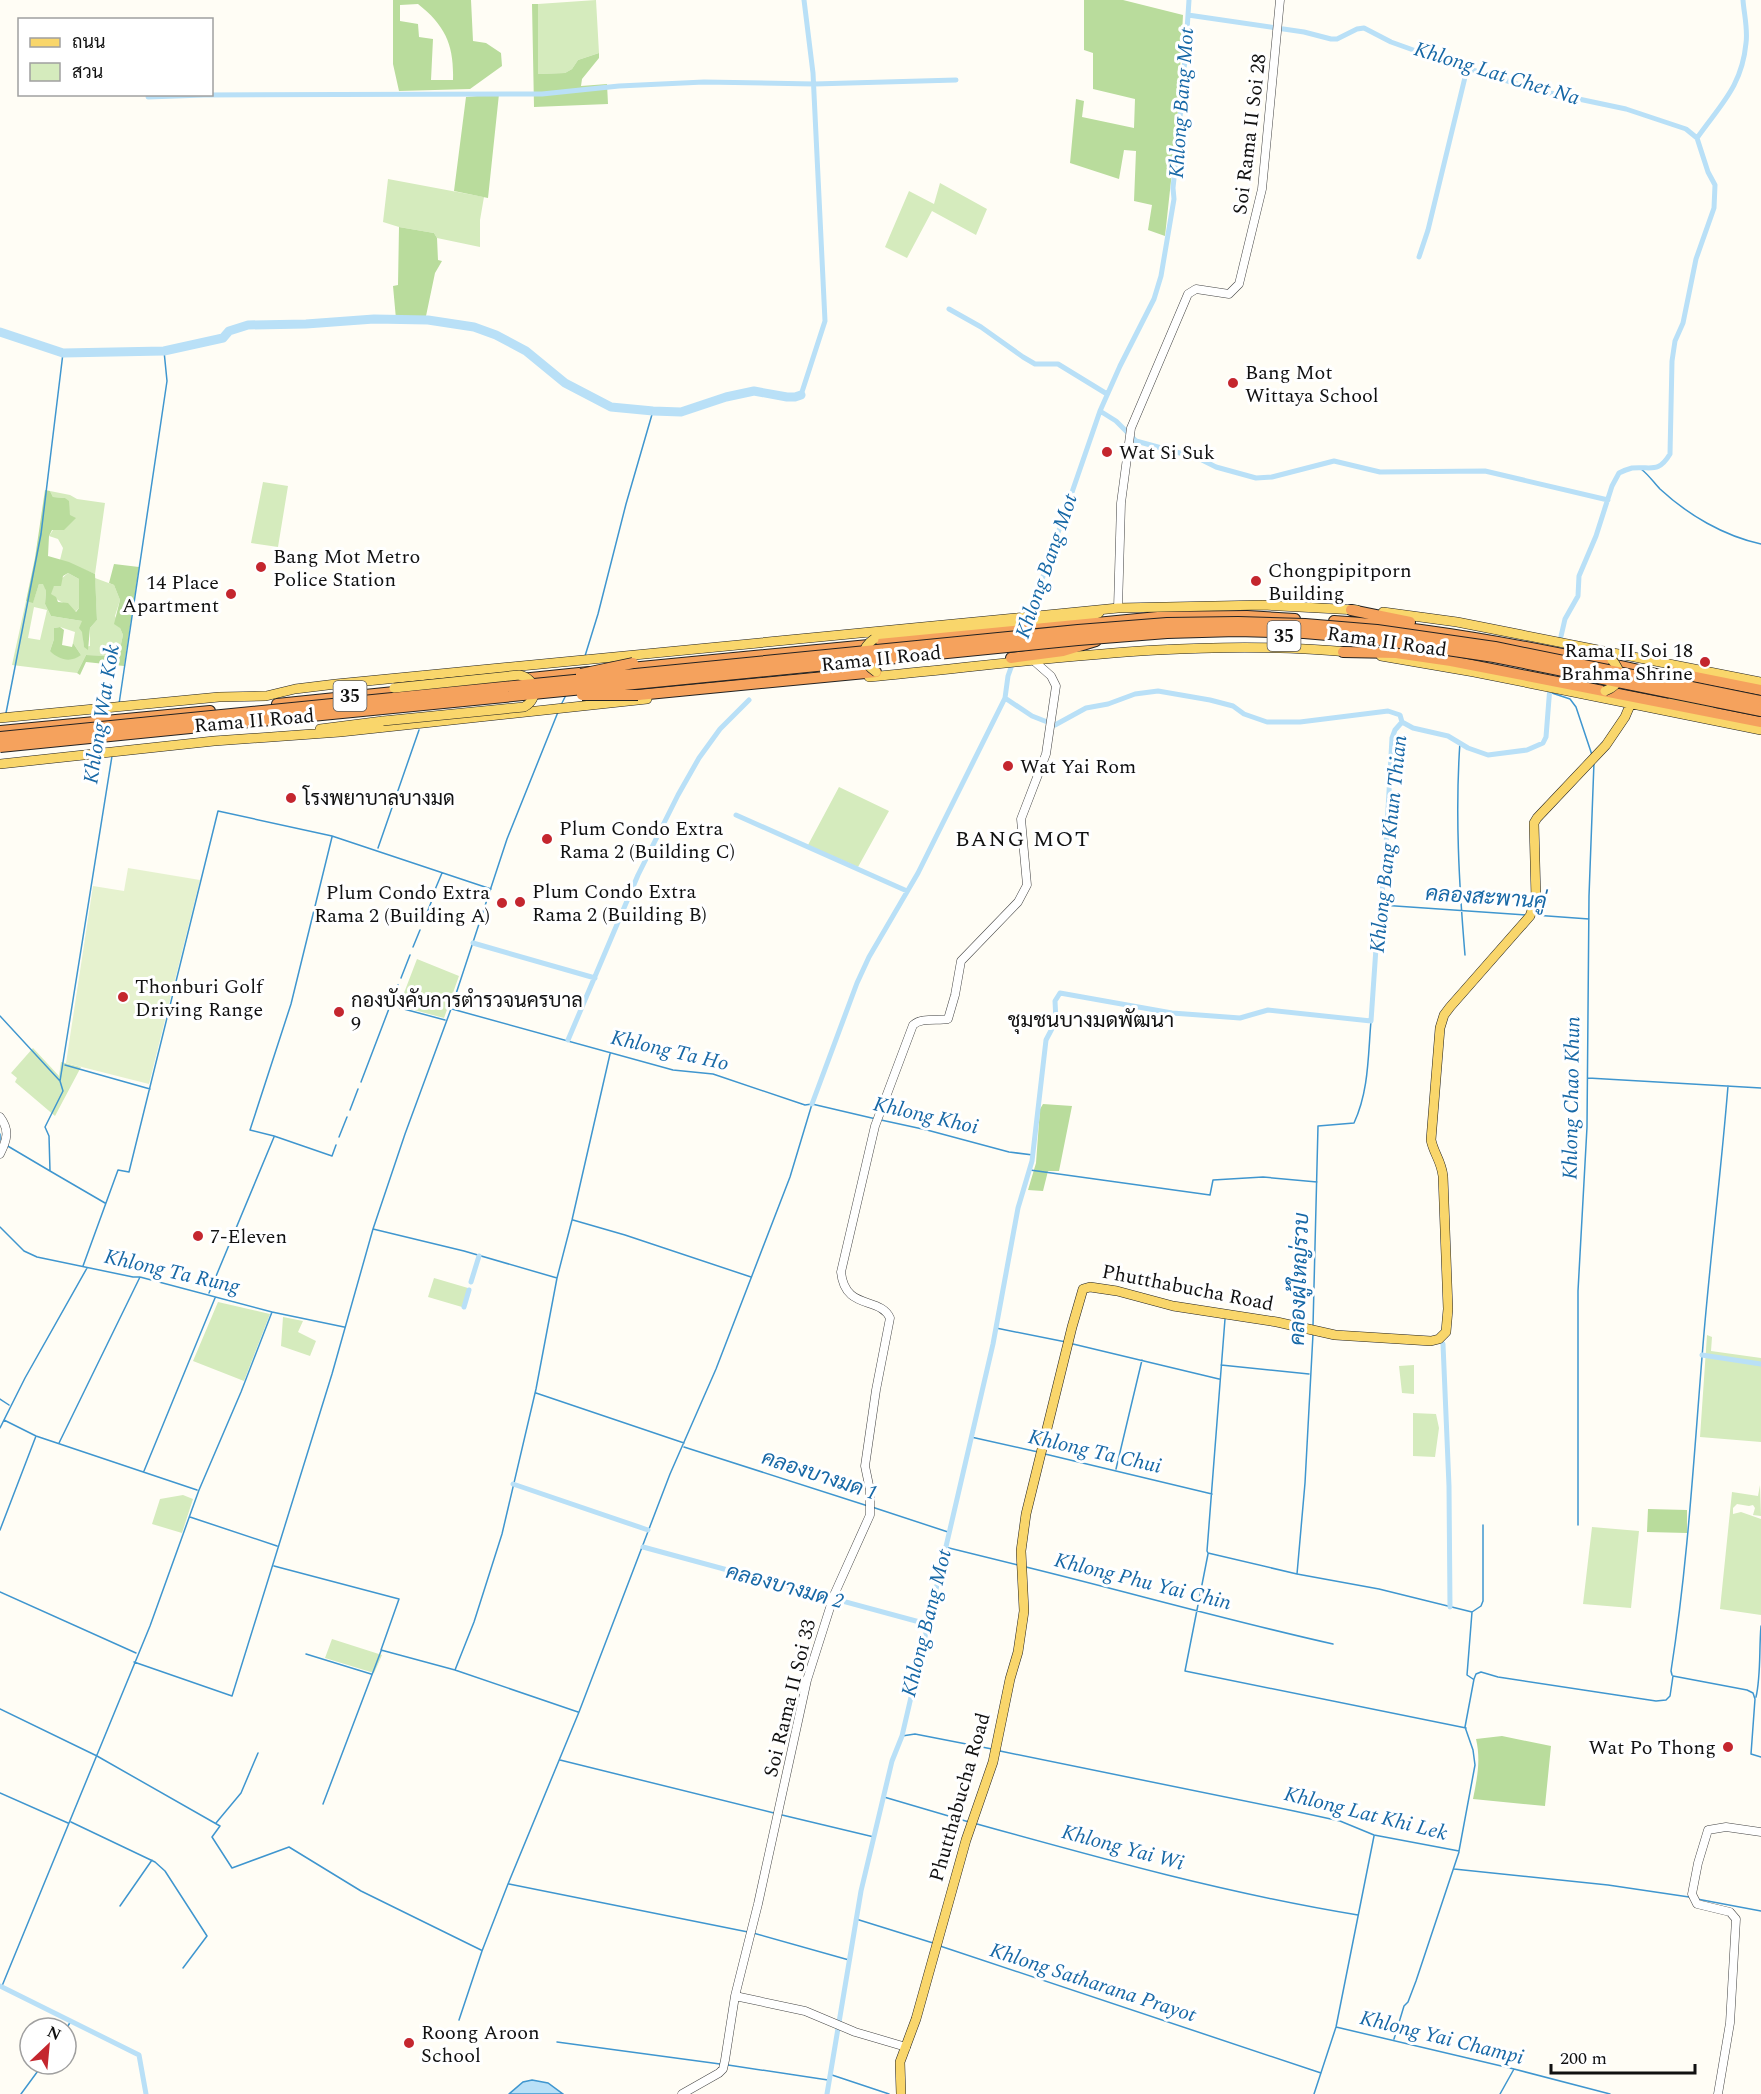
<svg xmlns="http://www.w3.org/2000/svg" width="1761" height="2094" viewBox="0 0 1761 2094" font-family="Spectral,Sarabun,serif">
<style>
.green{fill:#d5ebbd;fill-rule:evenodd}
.forest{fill:#b9dc9c;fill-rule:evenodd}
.pitch{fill:#e6f2cf}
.water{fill:#b9e0f7;stroke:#3f96cf;stroke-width:1.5}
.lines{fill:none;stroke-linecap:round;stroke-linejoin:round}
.stream{stroke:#3f96cf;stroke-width:1.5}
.canal{stroke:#b9e0f7;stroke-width:5}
.river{stroke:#b9e0f7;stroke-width:9}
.minor-casing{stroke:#444;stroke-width:9}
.major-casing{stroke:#222;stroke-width:10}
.highway-casing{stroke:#222;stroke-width:12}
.minor{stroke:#fff;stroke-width:8}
.major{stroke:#f9d66b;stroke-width:9}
.highway{stroke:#f5a25d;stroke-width:10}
.major-bridge-casing{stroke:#222;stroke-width:10;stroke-linecap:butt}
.highway-bridge-casing{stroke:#222;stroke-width:12;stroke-linecap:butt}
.major-bridge{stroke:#f9d66b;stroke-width:9}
.highway-bridge{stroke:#f5a25d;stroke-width:10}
.poi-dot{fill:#c4262e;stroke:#fff;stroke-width:2}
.labels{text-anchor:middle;stroke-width:6;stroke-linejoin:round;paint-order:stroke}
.shield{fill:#fff;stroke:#585858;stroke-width:1.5}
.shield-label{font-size:18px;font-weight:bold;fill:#111}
.street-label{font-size:20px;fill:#111;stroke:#fff}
.poi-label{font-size:20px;fill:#111;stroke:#fff;text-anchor:start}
.water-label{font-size:21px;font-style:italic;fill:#1768a6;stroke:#fff}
.neighbourhood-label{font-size:21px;fill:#111;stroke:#fff}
.quarter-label{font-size:22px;letter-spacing:1.5px;fill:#111;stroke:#fff}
</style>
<rect width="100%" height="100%" fill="#fffdf5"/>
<path class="green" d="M596,0L599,53L578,60L572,69L565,73L538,74V4Z
M388,179L484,197L480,220V247L437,238L434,233L399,227L383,222Z
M940,183L987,209L976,235L932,211L907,258L885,247L909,191L934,204Z
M263,482L288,486L278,547L251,543Z
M50,491L70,495L77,499L105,503L95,574L60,560L63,548L58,539L49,536L53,530L70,515L65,498L53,497Z
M68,573L79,579V608L75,612C68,603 59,603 50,594L54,585Z
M95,578L114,585L120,600L115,616L123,635L119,653L111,656L86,655L77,673L12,665L26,601L33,602L39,584H44L46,591L45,604L51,616L82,621L84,647L90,646V628L97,620ZM34,607L47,610L40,640L28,638ZM60,627L75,632L73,643L81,655L50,651L54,639V628Z
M839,787L889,811L858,867L808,845Z
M417,959L459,976L444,1018L399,1006Z
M33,1048L59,1076L61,1062L81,1067L55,1116L15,1082L17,1078L11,1073Z
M434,1278L468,1288L462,1307L428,1297Z
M218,1302L270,1314L244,1381L193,1361Z
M283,1317L303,1321L298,1332L316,1341L310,1356L281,1346Z
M1707,1335L1712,1337L1711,1351L1761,1358V1442L1700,1437Z
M1414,1365V1394L1402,1393L1399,1366Z
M1413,1413L1436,1414L1439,1428L1435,1457L1413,1456Z
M1760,1485L1761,1516L1753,1515L1755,1508L1753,1505L1749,1506L1737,1504L1733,1508V1514L1741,1512L1761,1519V1615L1720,1609L1732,1492L1758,1496Z
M183,1495L193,1499L182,1533L152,1524L160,1499Z
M1592,1527L1639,1531L1631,1608L1583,1604Z
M332,1639L382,1655L374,1673L325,1658Z"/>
<path class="forest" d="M393,0H471L473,41L486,43L501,53L502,66L470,89L399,91L393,64ZM418,4C446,26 454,46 453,80H431L433,39L419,37L418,24L400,21V5Z
M1084,0H1123L1183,15L1177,126L1165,236L1148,230L1152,205L1134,201L1136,151L1124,150L1119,179L1070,163L1076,99L1084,101L1082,117L1134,128L1135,99L1093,89V53L1084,50Z
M532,4H538V74L565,73L572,69L578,60L599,53V58L582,79L581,86L607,84L608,104L534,107Z
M499,94L488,198L454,191L466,97Z
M399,227L434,233L437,238L438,260L442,261L435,273L426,316L396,319L393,286L398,285Z
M45,490L50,491L53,497L65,498L69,501L70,515L76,518L64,530H52L49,536L48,556L69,562L95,574L97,620L90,628L88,650L84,647L82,632L79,628L82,621L51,616L45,604L46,591L43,584H39L33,603L26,601L35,558ZM68,573L79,579V608L76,612L68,603L58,602L56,597L51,594L54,586H61L63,576Z
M114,564L139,567L124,666L86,662L80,675L77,673L86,655L111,656L119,653L123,635L120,628L114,624L120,600L114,585L109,583Z
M60,627L64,630L62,645L72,647L73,643L81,655C71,663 59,660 50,651L54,639V628Z
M1043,1104L1072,1106L1059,1171H1048L1043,1191L1028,1190L1036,1163L1040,1109Z
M1648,1509L1687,1510V1533L1647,1532Z
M1502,1736L1551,1746L1545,1806L1473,1799C1477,1779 1481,1760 1476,1739Z"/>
<path class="pitch" d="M128,868L200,880L149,1084L66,1063L93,886L124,891Z"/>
<path class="water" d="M532,2080L548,2083L563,2094H509L523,2082Z"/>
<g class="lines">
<path class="stream" d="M1641,469C1649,475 1654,483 1660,489C1688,515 1724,536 1761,544
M585,656L598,614L626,504L653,411
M1549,692L1570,699L1576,707L1592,755
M119,704L167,381L164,351
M561,705L566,695
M6,713L41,534L63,353
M1460,742C1455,813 1459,884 1465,955
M332,837L291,1004L250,1130L274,1136L332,1156L336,1145
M378,848L419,730
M434,892L442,873
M1381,905L1527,915
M1534,915L1589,919
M423,923L432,900
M413,947L420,930
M401,978L410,955
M400,1008L445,1020
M452,1009L673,1070L713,1074L805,1105L812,1104L876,1119
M0,1016L60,1081L63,1091L45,1127L49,1136L50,1171L105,1203
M65,1065L150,1089
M1588,1078L1761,1088
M60,1081L112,756
M361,1082L398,985
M350,1110L358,1089
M881,1120L927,1130L1009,1152L1033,1155
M0,1134V1140
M339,1137L347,1117
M6,1145L50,1171
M1030,1170L1210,1195L1213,1180L1263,1177L1317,1182
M573,1220L625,1235L751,1277
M0,1227L24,1251L37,1257L133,1277H140L272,1312L344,1327
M373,1229L464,1251L557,1278L572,1220L610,1054
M83,1266L118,1170L129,1172L218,811L332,836L491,889
M557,1278L536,1389L502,1534L474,1622L455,1670L578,1712
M209,1293L274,1137
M1225,1319L1207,1551L1208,1553L1297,1574L1379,1589L1472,1612L1467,1675L1473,1679
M1313,1326L1318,1126L1354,1123C1369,1091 1368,1055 1371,1021
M996,1328L1066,1342
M1073,1344L1219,1379
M1221,1365L1309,1374
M536,1393L684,1443
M0,1399L9,1405
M4,1420L36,1436L197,1490
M0,1428L25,1378L87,1268
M971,1437L1038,1452
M59,1443L140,1277
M684,1447L868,1506
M1045,1454L1212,1494
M1116,1469L1142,1360
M144,1471L215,1298
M872,1507L948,1532
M190,1517L277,1546
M1578,1525V1291L1587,1127L1589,896L1594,762
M0,1530L36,1436
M945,1547L1018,1565
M1208,1554L1185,1671L1466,1728
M274,1566L399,1599L381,1650L455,1670
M1026,1567C1128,1592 1230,1621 1333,1644
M1297,1574L1305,1483L1313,1334
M0,1592L136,1653
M1472,1612L1481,1606L1483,1601V1525
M306,1654L371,1674
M134,1662L232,1696L332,1374L373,1229L405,1134L451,1009L507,839L558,712
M1672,1675L1671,1671C1688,1563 1694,1454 1703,1345C1710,1259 1721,1173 1728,1086
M1756,1697C1761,1676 1759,1649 1761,1626
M0,1709L97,1756L220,1826L212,1837L232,1868L289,1847L361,1891L481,1950
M902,1736L915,1734L992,1749
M1000,1751L1294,1811L1340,1821L1374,1835L1459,1851L1475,1765L1473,1750L1465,1727L1474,1679L1476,1674L1481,1672L1498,1677L1656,1701L1666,1700L1670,1696L1673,1676L1747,1690L1753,1693L1755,1699L1751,1754L1761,1757
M560,1760L774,1813
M0,1793L68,1823
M884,1797L969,1822
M323,1804L381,1651
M782,1815L874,1837
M71,1822L155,1862L165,1871L207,1936L183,1968
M216,1823L241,1793L258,1753
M977,1824C1103,1859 1229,1894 1358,1915
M1454,1869L1608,1885L1689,1897
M509,1884L748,1932
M1697,1899L1761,1911
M120,1906L152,1860
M856,1919L933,1943
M753,1933L849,1960
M940,1946L1321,2073
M2,1986L150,1626L199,1490L241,1392L272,1312
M459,2020L482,1951L508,1884L579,1712L670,1474L716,1369L790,1177L812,1104
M1336,2027L1514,2069L1610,2094
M66,2029L71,2021
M1394,2039L1404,2006L1408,2002L1416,1981L1459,1852
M557,2042L720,2064
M728,2065L828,2080
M829,2074L889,2094
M21,2094L43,2064
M1314,2094L1336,2027L1374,1836
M1500,2094L1514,2069"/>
<path class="canal" d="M1188,15L1304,32L1331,39H1337L1357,29L1364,28L1391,42L1444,61L1536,90L1626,109L1686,129L1697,138L1708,172L1715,185L1714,208L1696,259L1683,323L1675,341L1672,361L1670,454C1658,474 1651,466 1632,468C1628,469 1623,471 1619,473L1612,486L1596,536L1579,576L1578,596L1565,619L1559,645
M148,97L204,95L542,94L619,86L704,82L814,84L956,80
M1697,138C1721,104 1742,86 1746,43C1748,29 1744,14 1743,0
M1419,257L1428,230L1467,69
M949,309L981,327L1023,357L1035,364H1058L1107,394
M801,395L825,321L813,73L804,0
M1100,411L1116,421L1136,441L1198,458L1216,467L1256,478L1272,477L1334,461L1380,472L1485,471L1608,500
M1029,617L1100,411L1120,366L1154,299L1161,276L1174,199L1173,188C1180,125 1185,63 1189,0
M1005,698L1032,716L1055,725L1086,708L1108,704L1135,694L1158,691L1210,700L1233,706L1244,714L1267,722H1300L1388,711L1400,715L1402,722
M736,815L907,891
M473,943L595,978
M568,1040L638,875L678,795L699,758L720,729L749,700
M812,1104L857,983L869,957L918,873L1005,698L1008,676L1013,662
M471,1282L479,1256
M464,1307L469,1290
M1443,1344L1449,1486L1450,1607
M1702,1355L1761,1364
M513,1484L648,1530
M643,1547L927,1624
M0,1986L139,2055L146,2094
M827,2094L861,1891L892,1761L902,1736L993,1344L1018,1208L1032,1161L1046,1040L1056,1021L1055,1001L1060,993L1172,1013L1240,1018L1268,1010L1371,1021L1376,948L1385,864L1392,738L1395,730L1402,722L1413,728L1448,736L1468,748L1488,755L1527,750L1543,743L1546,737L1550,686"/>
<path class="river" d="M0,332L63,353L164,351L223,338L229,331L248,325L306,324L374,319L428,320L474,327L496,335L526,351L565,383L611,407L653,411L681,412L726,397L754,391L787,397H795L801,395"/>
<g class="minor-casing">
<path id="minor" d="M1118,608L1121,503L1131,428L1188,294L1196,289L1229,294L1239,284L1262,189L1280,0
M0,1117C10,1130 7,1140 0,1154
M735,1996L805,2011L855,2032L906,2047
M682,2094L719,2073L723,2069L725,2060L735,1996L758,1904L807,1680L834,1595L870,1515V1490L865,1466L876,1390L890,1318C880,1296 845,1311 841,1272L875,1126L913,1025C922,1017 937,1021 948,1019L955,995L961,961L1018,902L1027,885L1021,819L1046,754L1056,686L1051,676L1034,661
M1718,2094L1730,2023L1736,1919L1730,1912L1697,1904L1692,1894L1698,1863L1708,1830L1726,1827L1761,1832"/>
</g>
<g class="major-casing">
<path id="major" d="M1383,612L1457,622L1761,682
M874,639L1086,617L1099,613
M1381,656L1474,672L1761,730
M869,677C1029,662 1189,637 1349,652
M1673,698L1709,707
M0,718L219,697L266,696L295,689L336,684L1118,608L1263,605L1357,610
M320,729L383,721
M0,764L214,741L340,732L647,699
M901,2094L900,2062L916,2019L966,1840L993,1762L1010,1679L1018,1652L1024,1611L1021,1551L1026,1514L1072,1327L1083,1289L1090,1287L1117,1291L1173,1306L1277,1322L1335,1335L1431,1341L1439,1339L1446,1332L1448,1309L1443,1176C1441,1160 1434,1154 1431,1140L1440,1028L1444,1015L1450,1007L1530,916L1536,899L1534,823L1537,818L1606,745L1625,717L1631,703"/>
</g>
<g class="highway-casing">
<path id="highway" d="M1351,610L1410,622
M1334,621C1411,626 1487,639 1562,654C1601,662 1641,669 1679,680
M1343,652L1396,653L1451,661L1761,722
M1011,658L1063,651L1096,641
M620,669L1158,617L1247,616L1295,619
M1670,672L1761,690
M521,679L589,672
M638,695L876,672
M277,704L404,691
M0,731L210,711"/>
</g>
<use href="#minor" class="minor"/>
<use href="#major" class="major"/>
<use href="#highway" class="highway"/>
<g class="major-bridge-casing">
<path id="major-bridge" d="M874,639C859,649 862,663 876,672
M1605,691C1621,685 1623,672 1612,660
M383,721L524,707C540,698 537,679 519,675L394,688"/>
</g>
<g class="highway-bridge-casing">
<path id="highway-bridge" d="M581,674L633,663
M582,695H638
M0,737L1078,630L1167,623L1238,622L1305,624L1377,630L1495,647L1761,701
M0,747L1078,640L1167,633L1237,631L1304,633L1374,639L1494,657L1761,711"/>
</g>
<use href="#major-bridge" class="major-bridge"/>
<use href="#highway-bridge" class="highway-bridge"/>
</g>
<g class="poi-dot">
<circle cx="1233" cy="383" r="6"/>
<circle cx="1107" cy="452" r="6"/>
<circle cx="261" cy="567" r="6"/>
<circle cx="1256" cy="581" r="6"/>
<circle cx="231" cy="594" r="6"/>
<circle cx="1705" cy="662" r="6"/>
<circle cx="1008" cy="766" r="6"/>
<circle cx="291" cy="798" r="6"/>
<circle cx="547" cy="839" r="6"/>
<circle cx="520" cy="902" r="6"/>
<circle cx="502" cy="903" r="6"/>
<circle cx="123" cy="997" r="6"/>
<circle cx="339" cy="1012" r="6"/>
<circle cx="198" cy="1236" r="6"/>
<circle cx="1728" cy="1747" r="6"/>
<circle cx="409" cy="2043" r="6"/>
</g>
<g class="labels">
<g class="shield">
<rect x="1267.5" y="621" width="33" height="30" rx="4.5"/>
<rect x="333.5" y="681" width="33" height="30" rx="4.5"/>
</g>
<g class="shield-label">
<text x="1284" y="642">35</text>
<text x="350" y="702">35</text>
</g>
<g class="street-label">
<text transform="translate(1249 134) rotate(-83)" y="7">Soi Rama II Soi 28</text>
<text transform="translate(1387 641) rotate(8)" y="7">Rama II Road</text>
<text transform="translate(881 658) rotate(-6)" y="7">Rama II Road</text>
<text transform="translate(254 720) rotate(-5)" y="7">Rama II Road</text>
<text transform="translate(1188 1287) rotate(11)" y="7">Phutthabucha Road</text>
<text transform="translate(789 1698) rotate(-76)" y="7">Soi Rama II Soi 33</text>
<text transform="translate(959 1797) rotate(-74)" y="7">Phutthabucha Road</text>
</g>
<g class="poi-label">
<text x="1245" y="379">Bang Mot<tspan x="1245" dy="23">Wittaya School</tspan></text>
<text x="1119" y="459">Wat Si Suk</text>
<text x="273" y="563">Bang Mot Metro<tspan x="273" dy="23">Police Station</tspan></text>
<text x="1268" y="577">Chongpipitporn<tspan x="1268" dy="23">Building</tspan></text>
<text x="219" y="589" text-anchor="end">14 Place<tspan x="219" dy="23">Apartment</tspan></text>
<text x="1693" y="657" text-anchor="end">Rama II Soi 18<tspan x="1693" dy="23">Brahma Shrine</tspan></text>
<text x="1020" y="773">Wat Yai Rom</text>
<text x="303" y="805">โรงพยาบาลบางมด</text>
<text x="559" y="835">Plum Condo Extra<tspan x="559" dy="23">Rama 2 (Building C)</tspan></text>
<text x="532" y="898">Plum Condo Extra<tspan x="532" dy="23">Rama 2 (Building B)</tspan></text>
<text x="490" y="899" text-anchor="end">Plum Condo Extra<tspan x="490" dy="23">Rama 2 (Building A)</tspan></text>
<text x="135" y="993">Thonburi Golf<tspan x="135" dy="23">Driving Range</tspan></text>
<text x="351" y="1007">กองบังคับการตำรวจนครบาล<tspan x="351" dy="23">9</tspan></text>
<text x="210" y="1243">7-Eleven</text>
<text x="1716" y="1754" text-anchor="end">Wat Po Thong</text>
<text x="421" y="2039">Roong Aroon<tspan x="421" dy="23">School</tspan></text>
</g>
<g class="water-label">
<text transform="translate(1497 73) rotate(17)" y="7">Khlong Lat Chet Na</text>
<text transform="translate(1181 103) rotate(-86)" y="7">Khlong Bang Mot</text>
<text transform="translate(1046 566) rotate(-71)" y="7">Khlong Bang Mot</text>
<text transform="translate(101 714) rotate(-81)" y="7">Khlong Wat Kok</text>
<text transform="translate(1388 844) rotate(-84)" y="7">Khlong Bang Khun Thian</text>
<text transform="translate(1486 897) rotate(4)" y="7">คลองสะพานคู่</text>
<text transform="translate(670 1050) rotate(13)" y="7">Khlong Ta Ho</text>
<text transform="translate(1571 1098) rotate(-89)" y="7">Khlong Chao Khun</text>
<text transform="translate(926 1115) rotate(13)" y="7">Khlong Khoi</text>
<text transform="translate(172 1271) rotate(13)" y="7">Khlong Ta Rung</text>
<text transform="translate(1299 1279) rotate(-88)" y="7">คลองผู้ใหญ่รวบ</text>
<text transform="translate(1095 1451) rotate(13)" y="7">Khlong Ta Chui</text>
<text transform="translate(820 1475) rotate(18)" y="7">คลองบางมด 1</text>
<text transform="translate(1143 1581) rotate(14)" y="7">Khlong Phu Yai Chin</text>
<text transform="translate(785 1586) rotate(15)" y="7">คลองบางมด 2</text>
<text transform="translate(926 1623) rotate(-76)" y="7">Khlong Bang Mot</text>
<text transform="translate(1366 1813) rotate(14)" y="7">Khlong Lat Khi Lek</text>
<text transform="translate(1123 1847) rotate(15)" y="7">Khlong Yai Wi</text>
<text transform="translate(1093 1982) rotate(18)" y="7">Khlong Satharana Prayot</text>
<text transform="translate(1442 2037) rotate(14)" y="7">Khlong Yai Champi</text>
</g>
<g class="neighbourhood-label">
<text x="1091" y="1027">ชุมชนบางมดพัฒนา</text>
</g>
<g class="quarter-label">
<text x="1023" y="846">BANG MOT</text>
</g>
</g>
<rect x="18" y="18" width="195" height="78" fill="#ffffff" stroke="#a0a0a0" stroke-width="1.5"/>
<rect x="30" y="38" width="30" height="9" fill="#f9d66b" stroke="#a0a0a0" stroke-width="1.5"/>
<text x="72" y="48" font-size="18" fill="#111111">ถนน</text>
<rect x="30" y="63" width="30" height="18" fill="#d5ebbd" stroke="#a0a0a0" stroke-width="1.5"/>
<text x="72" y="78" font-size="18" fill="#111111">สวน</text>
<g transform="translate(48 2046) rotate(26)"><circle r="28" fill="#ffffff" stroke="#a0a0a0" stroke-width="1.5"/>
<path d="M0-4.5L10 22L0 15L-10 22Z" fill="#c4262e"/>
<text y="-9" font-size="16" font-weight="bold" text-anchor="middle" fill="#111111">N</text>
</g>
<path d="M1551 2064v9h144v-9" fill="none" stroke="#111111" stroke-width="3"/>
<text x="1560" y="2064" font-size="18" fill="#111111" stroke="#ffffff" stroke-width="4.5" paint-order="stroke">200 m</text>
</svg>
